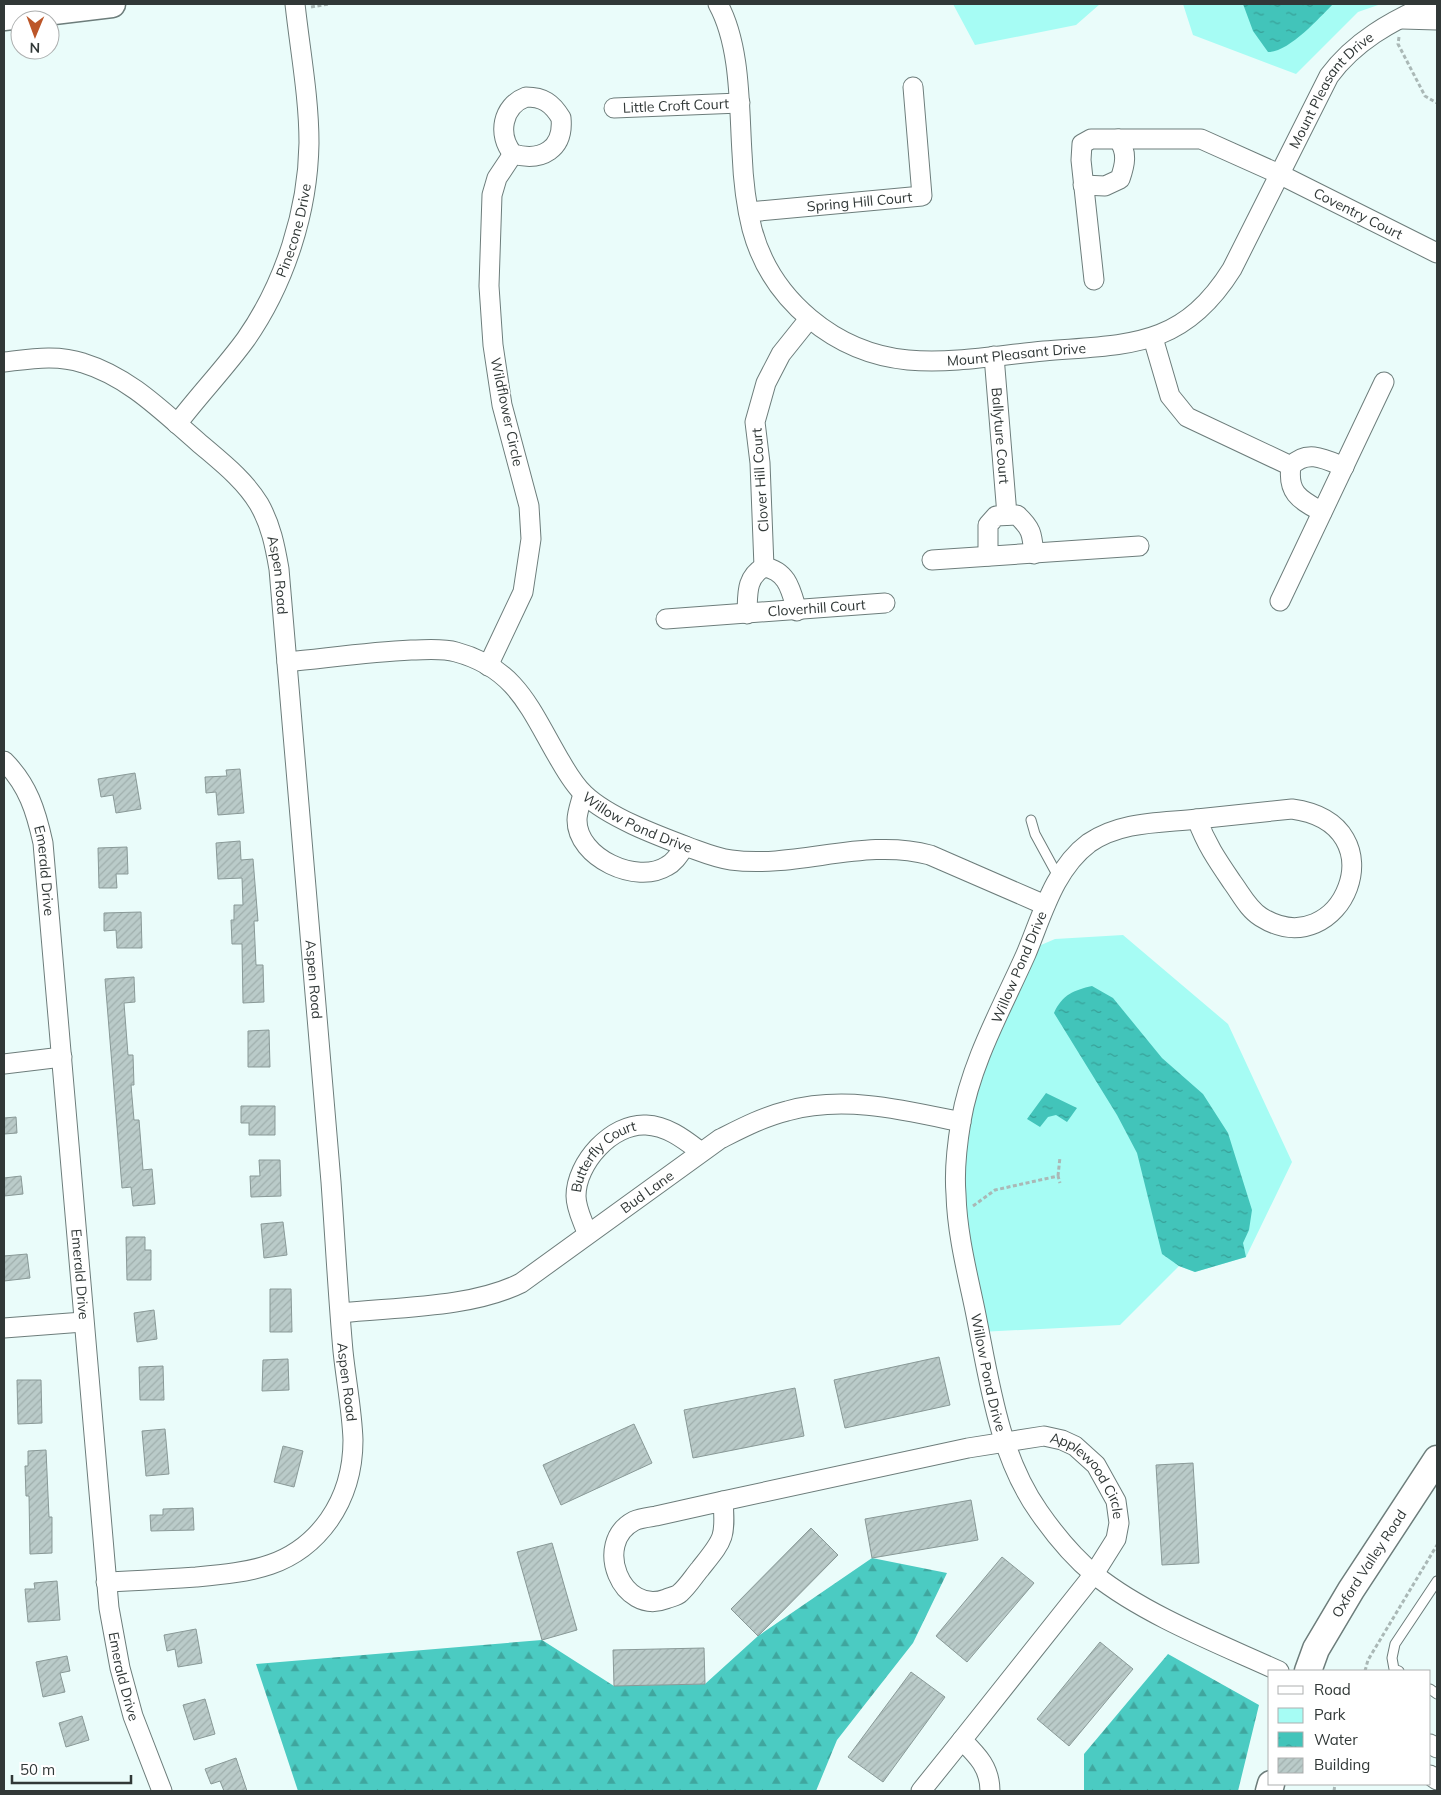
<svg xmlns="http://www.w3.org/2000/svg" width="1441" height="1795" viewBox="0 0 1441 1795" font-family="Mulish,sans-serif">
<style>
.forest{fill:url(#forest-firs)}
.park{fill:#a6fcf4}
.water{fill:url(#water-ripples)}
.building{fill:url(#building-hatch);stroke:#899997}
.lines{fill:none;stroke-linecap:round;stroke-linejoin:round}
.lane-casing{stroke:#6d7d7b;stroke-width:11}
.street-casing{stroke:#6d7d7b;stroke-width:21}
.secondary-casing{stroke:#6d7d7b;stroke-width:29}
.path{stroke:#aab8b6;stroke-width:3;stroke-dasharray:4 2.5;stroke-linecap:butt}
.lane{stroke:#fff;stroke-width:9}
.street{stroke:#fff;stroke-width:19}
.secondary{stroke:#fff;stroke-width:26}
.labels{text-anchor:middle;stroke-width:4;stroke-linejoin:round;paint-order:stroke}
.street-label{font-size:14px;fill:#313837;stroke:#fff}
</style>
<defs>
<pattern id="forest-firs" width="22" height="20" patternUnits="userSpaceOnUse" patternTransform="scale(1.25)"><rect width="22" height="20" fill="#4bcbc2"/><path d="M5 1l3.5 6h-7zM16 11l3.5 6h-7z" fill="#3fa69e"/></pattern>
<pattern id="water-ripples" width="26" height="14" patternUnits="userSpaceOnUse" patternTransform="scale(1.25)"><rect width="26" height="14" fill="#42c4ba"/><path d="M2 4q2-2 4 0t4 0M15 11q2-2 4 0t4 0" fill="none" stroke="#38a098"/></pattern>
<pattern id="building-hatch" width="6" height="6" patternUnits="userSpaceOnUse" patternTransform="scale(1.25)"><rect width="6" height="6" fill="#bacbc9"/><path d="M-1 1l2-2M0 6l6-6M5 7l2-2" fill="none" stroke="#a0afad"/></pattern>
</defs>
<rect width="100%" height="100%" fill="#eafcfa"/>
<path class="forest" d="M872,1558L947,1573L913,1643L837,1740L816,1791H298L256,1664L542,1640L614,1686L705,1684L758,1636Z
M1168,1654L1259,1705L1238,1791H1084V1754Z"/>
<path class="park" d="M953,4H1100L1076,25L975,45Z
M1183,4H1381L1358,12L1296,74L1193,35Z
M1123,935L1228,1024L1292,1162L1246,1257L1195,1272L1179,1266L1120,1325L980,1332L961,1238V1122L1027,951L1055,939Z"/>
<path class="water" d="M1243,4H1333C1318,19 1289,52 1268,52L1253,31Z
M1092,986L1113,998L1162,1058L1203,1094L1228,1133L1252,1210L1249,1230L1243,1243L1246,1257L1195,1272L1179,1266L1162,1254L1137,1153L1117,1115L1054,1013C1062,995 1074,990 1092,986Z
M1046,1093L1077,1108L1067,1122L1056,1115L1048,1117L1040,1127L1027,1119Z"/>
<path class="building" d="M240,769L244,813L218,815L216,792L206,793L205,777L227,776L226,770Z
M135,773L141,809L116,813L113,795L101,797L98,779Z
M240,841L241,860L253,859L258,921H254L256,965H263L264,1002L243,1003L242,944H232L231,920H234V905H243L242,878L218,879L216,843Z
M127,847L128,874H116L117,888H99L98,848Z
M141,912L142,948H117L116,930L104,931V913Z
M134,977L135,1002L124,1003L128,1055H133L134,1085H131L134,1120H139L143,1170L152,1169L155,1204L133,1206L131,1187L122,1188L105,979Z
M269,1030L270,1067H248V1031Z
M241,1106H275V1135H249V1123H241Z
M16,1117L17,1133L4,1134V1118Z
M259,1160H280L281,1196L251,1197L250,1176H260Z
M21,1176L23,1194L4,1196V1178Z
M283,1222L287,1255L264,1258L261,1224Z
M126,1237H145V1250H151V1280H127Z
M27,1254L30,1278L4,1281V1256Z
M270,1289H291L292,1332H270Z
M154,1310L157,1339L137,1342L134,1313Z
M939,1357L950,1405L845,1428L834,1380Z
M288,1359L289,1390L262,1391L263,1360Z
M163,1366L164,1400H140L139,1367Z
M17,1380H41L42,1423L18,1424Z
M795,1388L804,1436L693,1458L684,1410Z
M634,1424L652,1463L561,1505L543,1465Z
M165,1429L169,1474L146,1476L142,1431Z
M283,1446L303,1451L294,1487L274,1482Z
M46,1450L49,1517H52V1553L30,1554L29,1496H26L25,1466H28V1451Z
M1193,1463L1199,1563L1162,1565L1156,1465Z
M971,1500L978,1540L872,1558L865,1519Z
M193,1508L194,1530L151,1531L150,1515H163V1509Z
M811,1528L838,1555L758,1636L731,1609Z
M552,1543L577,1630L542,1640L517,1552Z
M1002,1557L1034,1583L967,1662L936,1636Z
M57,1581L60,1620L28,1622L25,1589H35L34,1583Z
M196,1629L202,1663L178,1667L175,1649L167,1651L164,1635Z
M1100,1642L1133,1669L1069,1746L1037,1719Z
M704,1648L705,1684L614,1686L613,1650Z
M67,1656L70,1671L60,1673L65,1692L43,1697L36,1662Z
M911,1672L945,1697L883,1782L848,1757Z
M205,1699L215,1734L194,1740L183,1705Z
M82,1716L89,1740L66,1747L59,1723Z
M236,1758L247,1791H224L220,1781L211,1784L205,1769Z"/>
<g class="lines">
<g class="lane-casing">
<path id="lane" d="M1031,820L1035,834L1059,878
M1399,1671L1394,1669L1392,1658L1395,1644L1437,1581
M1430,1689L1437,1694"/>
</g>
<g class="street-casing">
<g id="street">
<path id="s1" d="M718,4C741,46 739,107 742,153C743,178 746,205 752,229C771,300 835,353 908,360C953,364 1000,355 1044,351C1128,344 1182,349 1232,269L1329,76C1354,42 1391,21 1430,4"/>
<path d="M1402,19L1437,20"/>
<path d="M526,97C543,97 552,103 561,118C564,149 542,162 513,154C497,135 502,106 526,97Z"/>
<path id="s2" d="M614,108L740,103"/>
<path d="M1083,185L1105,186L1120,179C1125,165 1128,152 1118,139"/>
<path id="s3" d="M749,212L922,196L913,87"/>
<path id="s4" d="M1094,280L1081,160L1082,144L1091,139H1201L1279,174L1437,253"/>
<path d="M1153,338L1170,396L1187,417L1291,466"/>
<path id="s5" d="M994,356L1007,515"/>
<path id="s6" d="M4,362C30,359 57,354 83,363C129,377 162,411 198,442C220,461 244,479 259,504C271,525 275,546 279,569C296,774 314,978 331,1182C335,1238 338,1295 343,1351C346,1380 352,1411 353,1440C353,1469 345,1497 329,1520C295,1568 250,1572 196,1577C166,1579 136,1581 106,1582"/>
<path id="s7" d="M177,424C199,395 225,368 246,339C285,283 308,211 309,143C309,97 300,50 295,4"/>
<path d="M1322,512C1301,500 1287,494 1291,466C1307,449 1325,459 1344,467"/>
<path d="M988,556V525L996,516L1017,515C1032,529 1032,534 1034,554"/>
<path d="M932,560L1139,546"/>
<path d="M764,567L760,463L755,422L766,383L781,354L809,319"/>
<path d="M1280,601L1384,382"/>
<path d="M747,614C748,595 745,578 764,567C788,571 791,591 797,611"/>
<path id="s8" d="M666,619L885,603"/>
<path id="s9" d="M287,662C328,658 369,652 411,650C426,650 442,648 456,652C516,668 530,709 558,757C565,769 573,784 584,794C608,817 656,835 688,847C702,852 716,858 731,860C797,869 865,837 930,855L1045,905"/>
<path d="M488,666L523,592L531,539L529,506L502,405L493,345L489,286L492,195L497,178L513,154"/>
<path id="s10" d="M4,761C28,785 36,811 43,843L109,1608L120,1668L133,1716L162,1791"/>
<path d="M583,794C581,802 577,812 577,820C577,858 637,885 667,866C675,862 680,853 685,846"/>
<path d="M1292,809C1402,824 1341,967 1261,917C1248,909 1241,894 1232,882C1217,860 1206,844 1197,819Z"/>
<path id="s11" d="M1197,819C1161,823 1121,821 1089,843C1054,869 1042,916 1026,954C1002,1008 971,1062 961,1121C957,1145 954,1170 956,1194C957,1233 967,1272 975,1310C989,1379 998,1454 1039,1512C1055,1535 1073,1557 1095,1575C1145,1615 1220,1644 1279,1671"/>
<path d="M4,1064L62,1057"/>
<path id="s12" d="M587,1233C583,1221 576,1209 576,1196C576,1163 612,1123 646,1125C668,1126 685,1140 701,1152"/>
<path id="s13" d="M341,1313C397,1307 471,1308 521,1283L720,1139C742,1128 763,1117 787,1111C844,1095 904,1110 961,1122"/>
<path d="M4,1328L83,1322"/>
<path id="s14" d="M723,1501L968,1448L1044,1436L1062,1440L1075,1446L1096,1465L1116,1501L1119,1523L1116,1539L1094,1574L962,1740"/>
<path d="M723,1501C726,1539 723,1540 700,1569C694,1576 688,1586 680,1593C677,1596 671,1597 666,1599C622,1616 592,1543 634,1521C640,1518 650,1517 656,1516C679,1511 701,1506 723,1501Z"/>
<path d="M1430,1744L1437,1748"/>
<path d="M1430,1775L1437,1780"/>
<path d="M921,1791L962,1740C978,1756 990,1768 990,1791"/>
</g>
</g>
<g class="secondary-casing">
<g id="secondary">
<path d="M4,17L112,4"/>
<path id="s15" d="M1308,1671L1316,1649L1351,1590L1437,1459"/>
<path d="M1269,1791L1271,1784"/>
</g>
</g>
<path class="path" d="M311,7L329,4
M1399,37L1398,44L1425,96L1437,103
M1058,1176L1060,1157
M973,1206L995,1190L1058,1176L1060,1183
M1365,1671L1368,1660L1437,1545
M1334,1791L1335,1784"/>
<use href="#lane" class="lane"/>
<use href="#street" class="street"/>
<use href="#secondary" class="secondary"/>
</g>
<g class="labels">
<g class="street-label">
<text dy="5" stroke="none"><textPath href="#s1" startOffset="1004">Mount Pleasant Drive</textPath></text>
<text dy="5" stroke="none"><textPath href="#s2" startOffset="62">Little Croft Court</textPath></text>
<text dy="5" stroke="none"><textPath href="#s3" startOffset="111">Spring Hill Court</textPath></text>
<text dy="5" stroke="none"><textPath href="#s4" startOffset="431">Coventry Court</textPath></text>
<text dy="5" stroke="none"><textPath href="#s7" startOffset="229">Pinecone Drive</textPath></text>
<text dy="5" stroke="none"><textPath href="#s1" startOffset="554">Mount Pleasant Drive</textPath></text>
<text transform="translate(507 412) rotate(78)" y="5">Wildflower Circle</text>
<text dy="5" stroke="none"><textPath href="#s5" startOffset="80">Ballyture Court</textPath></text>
<text transform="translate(760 480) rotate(-94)" y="5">Clover Hill Court</text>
<text dy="5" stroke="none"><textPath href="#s6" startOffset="382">Aspen Road</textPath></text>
<text dy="5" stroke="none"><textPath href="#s8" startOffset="151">Cloverhill Court</textPath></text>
<text dy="5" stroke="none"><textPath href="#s9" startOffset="428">Willow Pond Drive</textPath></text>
<text dy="5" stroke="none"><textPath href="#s10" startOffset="120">Emerald Drive</textPath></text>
<text transform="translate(1019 967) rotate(-67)" y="5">Willow Pond Drive</text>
<text dy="5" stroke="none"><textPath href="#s6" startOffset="788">Aspen Road</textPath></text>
<text dy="5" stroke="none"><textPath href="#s12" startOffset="90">Butterfly Court</textPath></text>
<text dy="5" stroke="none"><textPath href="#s13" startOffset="339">Bud Lane</textPath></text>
<text dy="5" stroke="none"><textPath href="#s10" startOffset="525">Emerald Drive</textPath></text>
<text dy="5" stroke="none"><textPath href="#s11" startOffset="676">Willow Pond Drive</textPath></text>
<text dy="5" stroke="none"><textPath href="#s6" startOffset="1192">Aspen Road</textPath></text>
<text dy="5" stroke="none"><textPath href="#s14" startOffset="391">Applewood Circle</textPath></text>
<text dy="5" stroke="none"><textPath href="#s15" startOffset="124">Oxford Valley Road</textPath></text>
<text dy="5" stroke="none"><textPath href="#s10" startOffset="930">Emerald Drive</textPath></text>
</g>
</g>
<rect width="1441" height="1795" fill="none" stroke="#313837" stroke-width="10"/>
<rect x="1268" y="1670" width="162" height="115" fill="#ffffff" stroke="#adafaf"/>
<rect x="1278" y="1686" width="25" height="8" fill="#ffffff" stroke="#adafaf"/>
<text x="1314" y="1695" font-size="15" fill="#313837">Road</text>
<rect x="1278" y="1708" width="25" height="15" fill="#a6fcf4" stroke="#adafaf"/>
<text x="1314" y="1720" font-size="15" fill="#313837">Park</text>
<rect x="1278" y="1732" width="25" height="15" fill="url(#water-ripples)" stroke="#adafaf"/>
<text x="1314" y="1745" font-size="15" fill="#313837">Water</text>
<rect x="1278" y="1758" width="25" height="15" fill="url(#building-hatch)" stroke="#adafaf"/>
<text x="1314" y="1770" font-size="15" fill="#313837">Building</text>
<g transform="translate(35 35) rotate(181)"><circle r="24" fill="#ffffff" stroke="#adafaf"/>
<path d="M0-4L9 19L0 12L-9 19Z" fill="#bc5629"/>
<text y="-8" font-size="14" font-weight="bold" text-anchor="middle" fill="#313837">N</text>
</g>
<path d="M12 1775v8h119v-8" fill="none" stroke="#313837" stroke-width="2.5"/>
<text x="20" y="1775" font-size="15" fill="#313837" stroke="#ffffff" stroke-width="4" paint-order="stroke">50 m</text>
</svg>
